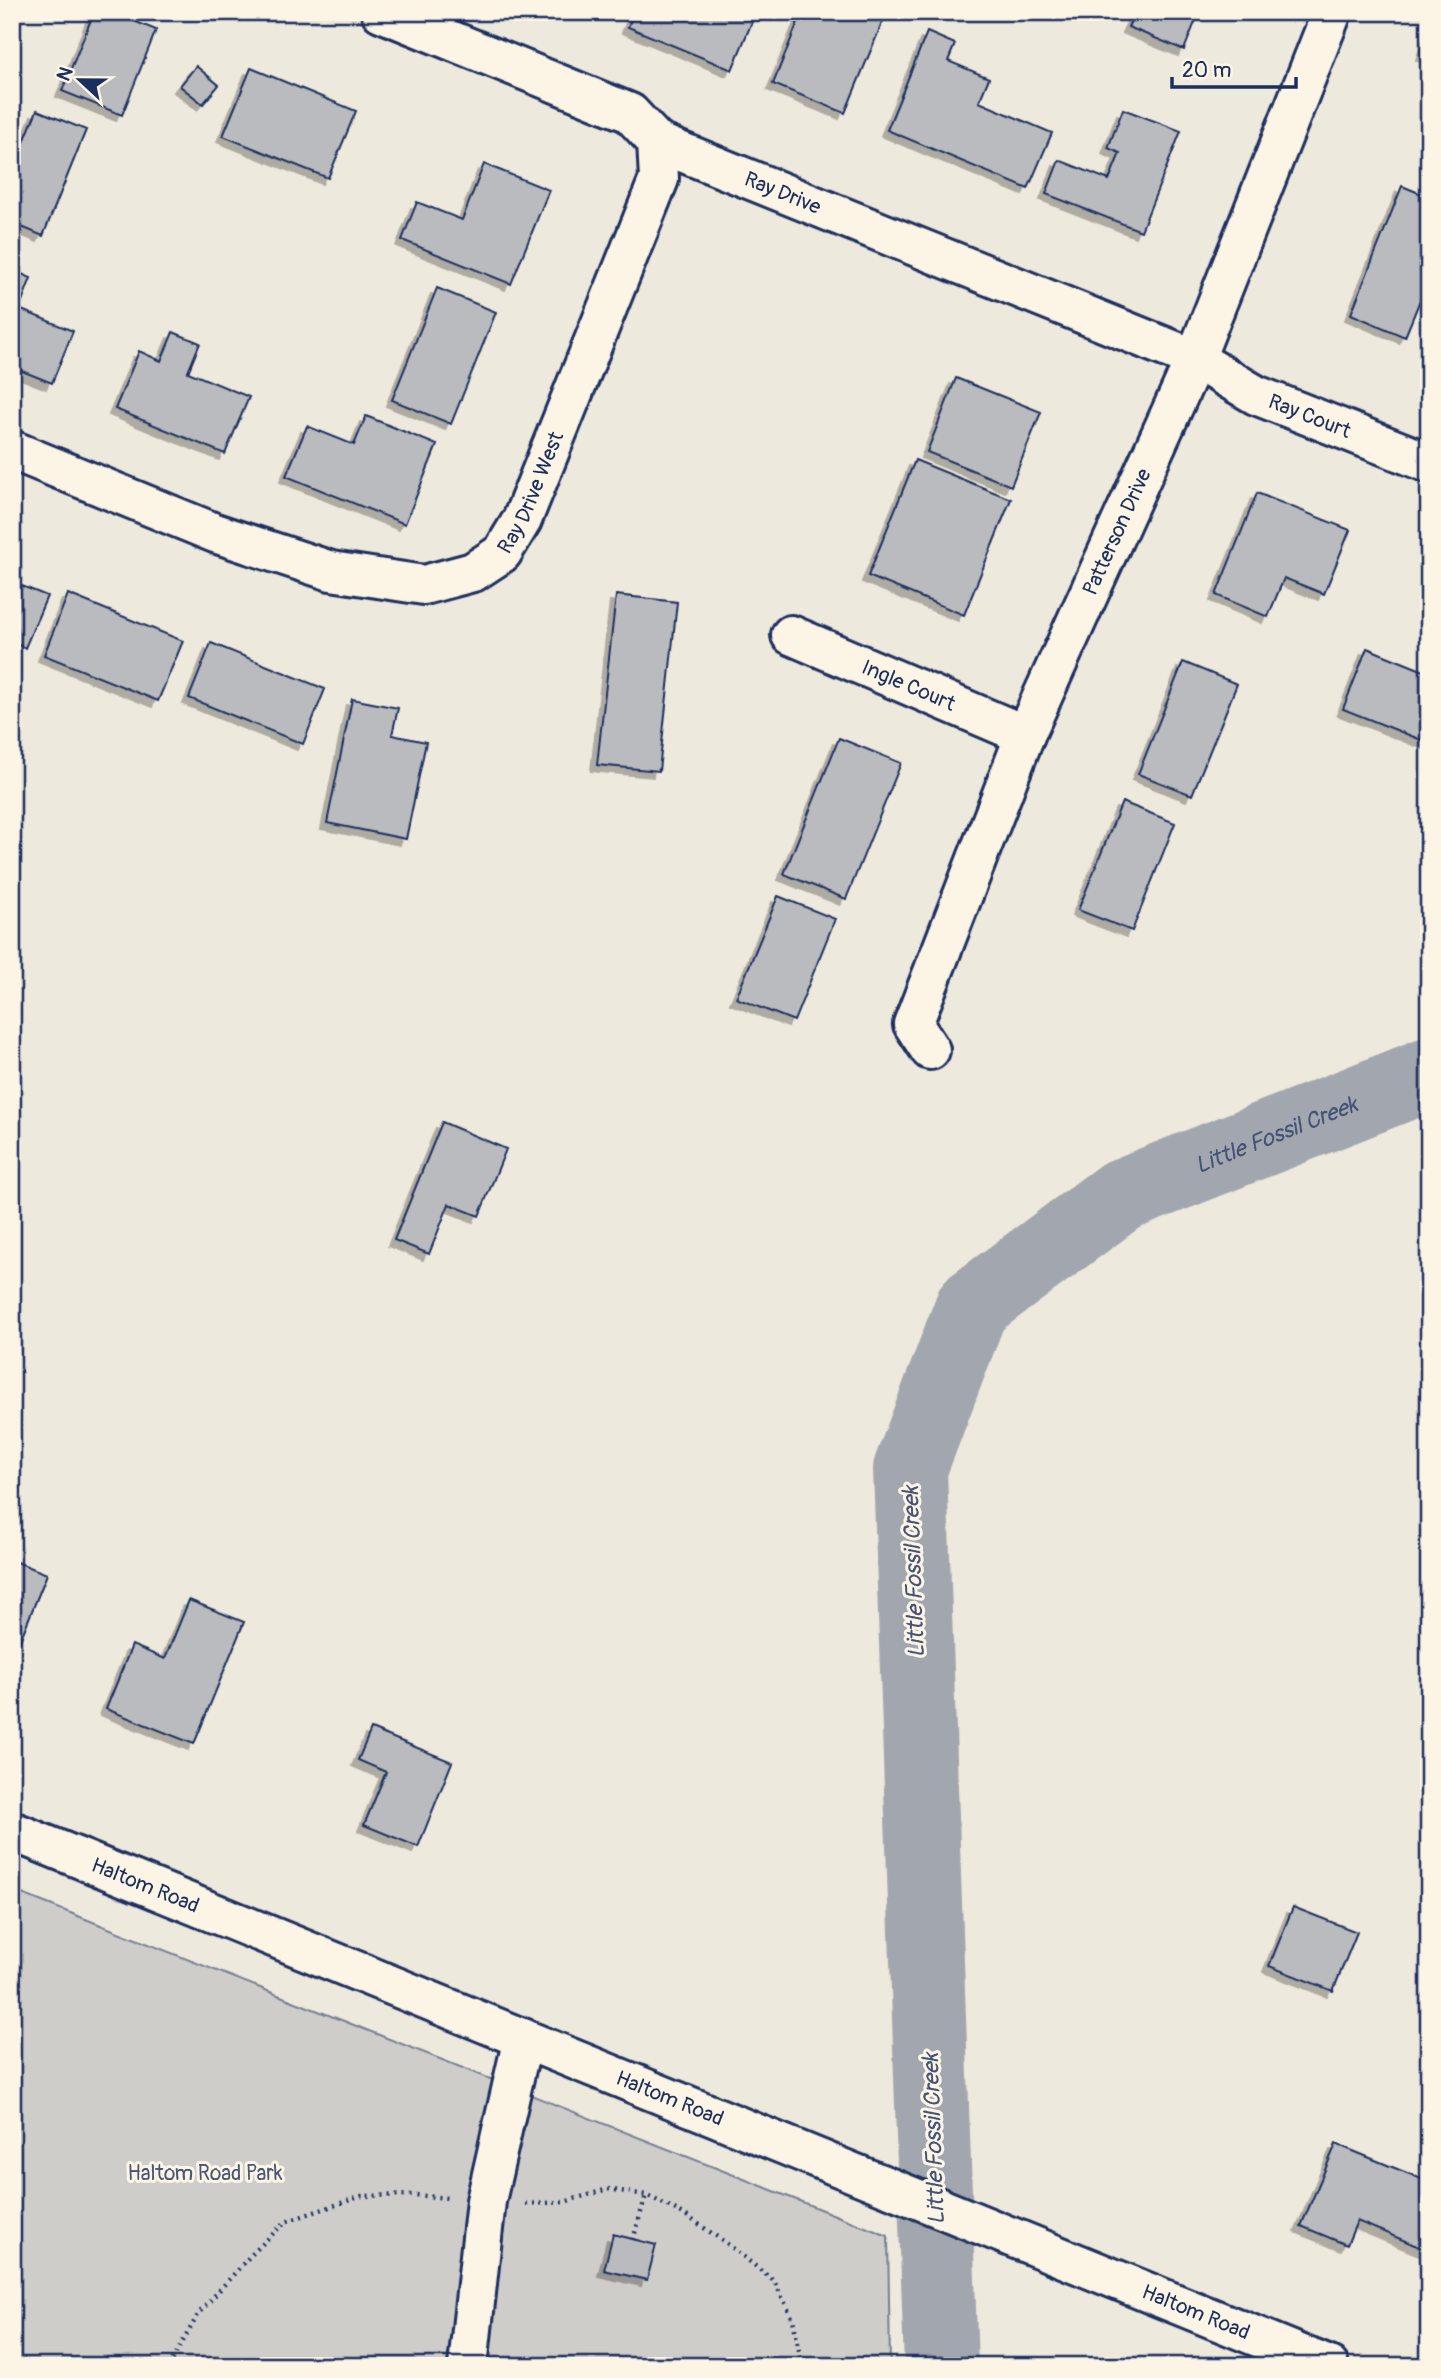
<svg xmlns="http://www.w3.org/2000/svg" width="1441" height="2378" viewBox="0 0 1441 2378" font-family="Pangolin,sans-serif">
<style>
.green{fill:#cfcdca;stroke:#757e94;stroke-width:2}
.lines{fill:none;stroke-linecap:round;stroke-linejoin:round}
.river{stroke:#a2a7af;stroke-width:74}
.building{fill:#babbbe;stroke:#1b2f5e;stroke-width:2;filter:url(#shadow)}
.minor-casing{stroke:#1b2f5e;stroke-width:44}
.major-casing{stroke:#1b2f5e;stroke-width:44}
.path{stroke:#1b2f5e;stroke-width:4.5;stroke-dasharray:2 5;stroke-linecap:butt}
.minor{stroke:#fcf5e5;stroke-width:38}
.major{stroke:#fcf5e5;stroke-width:38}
.labels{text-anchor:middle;stroke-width:6;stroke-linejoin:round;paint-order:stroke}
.street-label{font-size:21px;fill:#1b2f5e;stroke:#fcf5e5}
.park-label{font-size:21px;fill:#485679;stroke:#fcf5e5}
.water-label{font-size:23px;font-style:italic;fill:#445376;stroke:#fcf5e5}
</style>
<defs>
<filter id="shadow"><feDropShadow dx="-6" dy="6" stdDeviation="0" flood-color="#0004"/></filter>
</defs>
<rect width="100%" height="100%" fill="#eee9dd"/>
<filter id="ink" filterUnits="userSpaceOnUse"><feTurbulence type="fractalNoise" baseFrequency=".0143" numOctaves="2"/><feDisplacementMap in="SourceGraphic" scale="14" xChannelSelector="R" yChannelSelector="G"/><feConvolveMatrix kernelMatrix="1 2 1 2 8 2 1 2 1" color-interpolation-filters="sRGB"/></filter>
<g filter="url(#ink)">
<path class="green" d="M12,1890L888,2236L890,2366H12Z"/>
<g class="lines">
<path class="river" id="s1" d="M941,2366L910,1469L972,1306L1120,1196L1429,1074"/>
</g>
<path class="building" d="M94,12H112L156,30L122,115L62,91Z
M634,12H743L754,17L732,70L628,27Z
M802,12H876L885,16L845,113L773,84Z
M1135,12H1199L1184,50L1128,27Z
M927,32L955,44L948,61L989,78L979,102L1052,133L1028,189L887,130Z
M1429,34V57L1422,54Z
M196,66L219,85L203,104L180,86Z
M251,68L356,111L328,178L223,136Z
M1123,109L1181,131L1141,231L1046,194L1059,160L1109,180L1120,153L1108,148Z
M37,110L86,130L43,236L12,223V171Z
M484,164L549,190L511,284L402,240L417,202L462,220Z
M1402,186L1429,197V278L1405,337L1351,314Z
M12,270L31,278L19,309L73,331L52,383L12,367Z
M437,288L496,312L451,424L392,400Z
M173,332L200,343L188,372L249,397L225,454L115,409L139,351L161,361Z
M956,378L1041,412L1011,486L927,452Z
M366,416L437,445L405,524L286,476L307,426L354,445Z
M915,460L1011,499L964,615L868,576Z
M1257,493L1350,530L1324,594L1284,578L1268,617L1216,595Z
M12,582L47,596L25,648L12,642Z
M68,594L183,641L158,701L44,655Z
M616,595L677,602L659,771L597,765Z
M211,643L325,689L303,744L189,698Z
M1367,648L1429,673V743L1343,709Z
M1183,662L1237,684L1192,795L1138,774Z
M352,699L398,708L392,735L426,742L406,839L327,823Z
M839,738L901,763L846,899L784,874Z
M1122,802L1175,823L1132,931L1078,910Z
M778,896L835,919L794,1021L736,998Z
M442,1122L506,1149L479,1216L449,1204L429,1254L394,1240Z
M12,1560L47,1574L12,1660Z
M189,1600L244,1622L194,1744L106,1709L132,1645L165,1659Z
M371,1729L452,1762L418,1847L364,1825L386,1772L358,1760Z
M1293,1907L1357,1932L1333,1991L1269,1966Z
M1336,2144L1429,2182V2246L1427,2250L1357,2221L1347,2245L1301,2226Z
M613,2234L656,2245L647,2280L604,2270Z"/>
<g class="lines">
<g class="minor-casing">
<g id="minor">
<path id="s2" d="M381,12L630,113L657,142L1195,359L1256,395L1429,463"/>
<path id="s3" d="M12,450L215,533L331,571L424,585L473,572L502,553L522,520L659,179L657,142"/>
<path id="s4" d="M791,635L1025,735"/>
<path id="s5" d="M930,1050L913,1024L1025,735L1195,359L1332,12"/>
<path d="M468,2366L486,2201L523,2038"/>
</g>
</g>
<g class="major-casing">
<g id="major">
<path id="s6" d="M12,1831L1329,2366"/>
</g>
</g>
<path class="path" d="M526,2204L564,2202L608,2189L646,2195L684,2214L729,2245L774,2281L793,2319L802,2366
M633,2240L646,2195
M169,2366L199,2313L250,2256L285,2222L362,2196L415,2195L448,2198"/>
<use href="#minor" class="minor"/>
<use href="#major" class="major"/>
</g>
</g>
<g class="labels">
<g class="street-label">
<text dy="7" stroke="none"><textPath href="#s2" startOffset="444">Ray Drive</textPath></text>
<text dy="7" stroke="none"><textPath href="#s2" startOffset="1017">Ray Court</textPath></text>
<text dy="7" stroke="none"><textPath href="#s3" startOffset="588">Ray Drive West</textPath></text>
<text dy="7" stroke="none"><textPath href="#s5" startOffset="564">Patterson Drive</textPath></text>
<text dy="7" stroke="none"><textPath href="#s4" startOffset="128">Ingle Court</textPath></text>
<text dy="7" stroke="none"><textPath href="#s6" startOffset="144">Haltom Road</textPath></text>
<text dy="7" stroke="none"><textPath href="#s6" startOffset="710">Haltom Road</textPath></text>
<text dy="7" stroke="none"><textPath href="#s6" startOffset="1278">Haltom Road</textPath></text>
</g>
<g class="park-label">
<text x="205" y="2180">Haltom Road Park</text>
</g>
<g class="water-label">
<text dy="8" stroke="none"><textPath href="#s1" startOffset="1424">Little Fossil Creek</textPath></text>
<text transform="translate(913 1572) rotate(-92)" y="8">Little Fossil Creek</text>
<text transform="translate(933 2139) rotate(-92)" y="8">Little Fossil Creek</text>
</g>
</g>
<rect width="1441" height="2378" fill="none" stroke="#fcf5e5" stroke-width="42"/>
<rect x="21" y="21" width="1399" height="2336" fill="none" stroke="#1b2f5e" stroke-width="2.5" filter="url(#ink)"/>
<g transform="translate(80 80) rotate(292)" stroke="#fcf5e5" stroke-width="5" paint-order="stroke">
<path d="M0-5L12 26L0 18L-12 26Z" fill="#1b2f5e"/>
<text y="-10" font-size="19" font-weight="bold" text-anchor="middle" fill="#1b2f5e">N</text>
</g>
<path d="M1172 77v10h124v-10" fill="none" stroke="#1b2f5e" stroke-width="3.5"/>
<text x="1182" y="77" font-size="21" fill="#1b2f5e" stroke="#fcf5e5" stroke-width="5" paint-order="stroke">20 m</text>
</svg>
